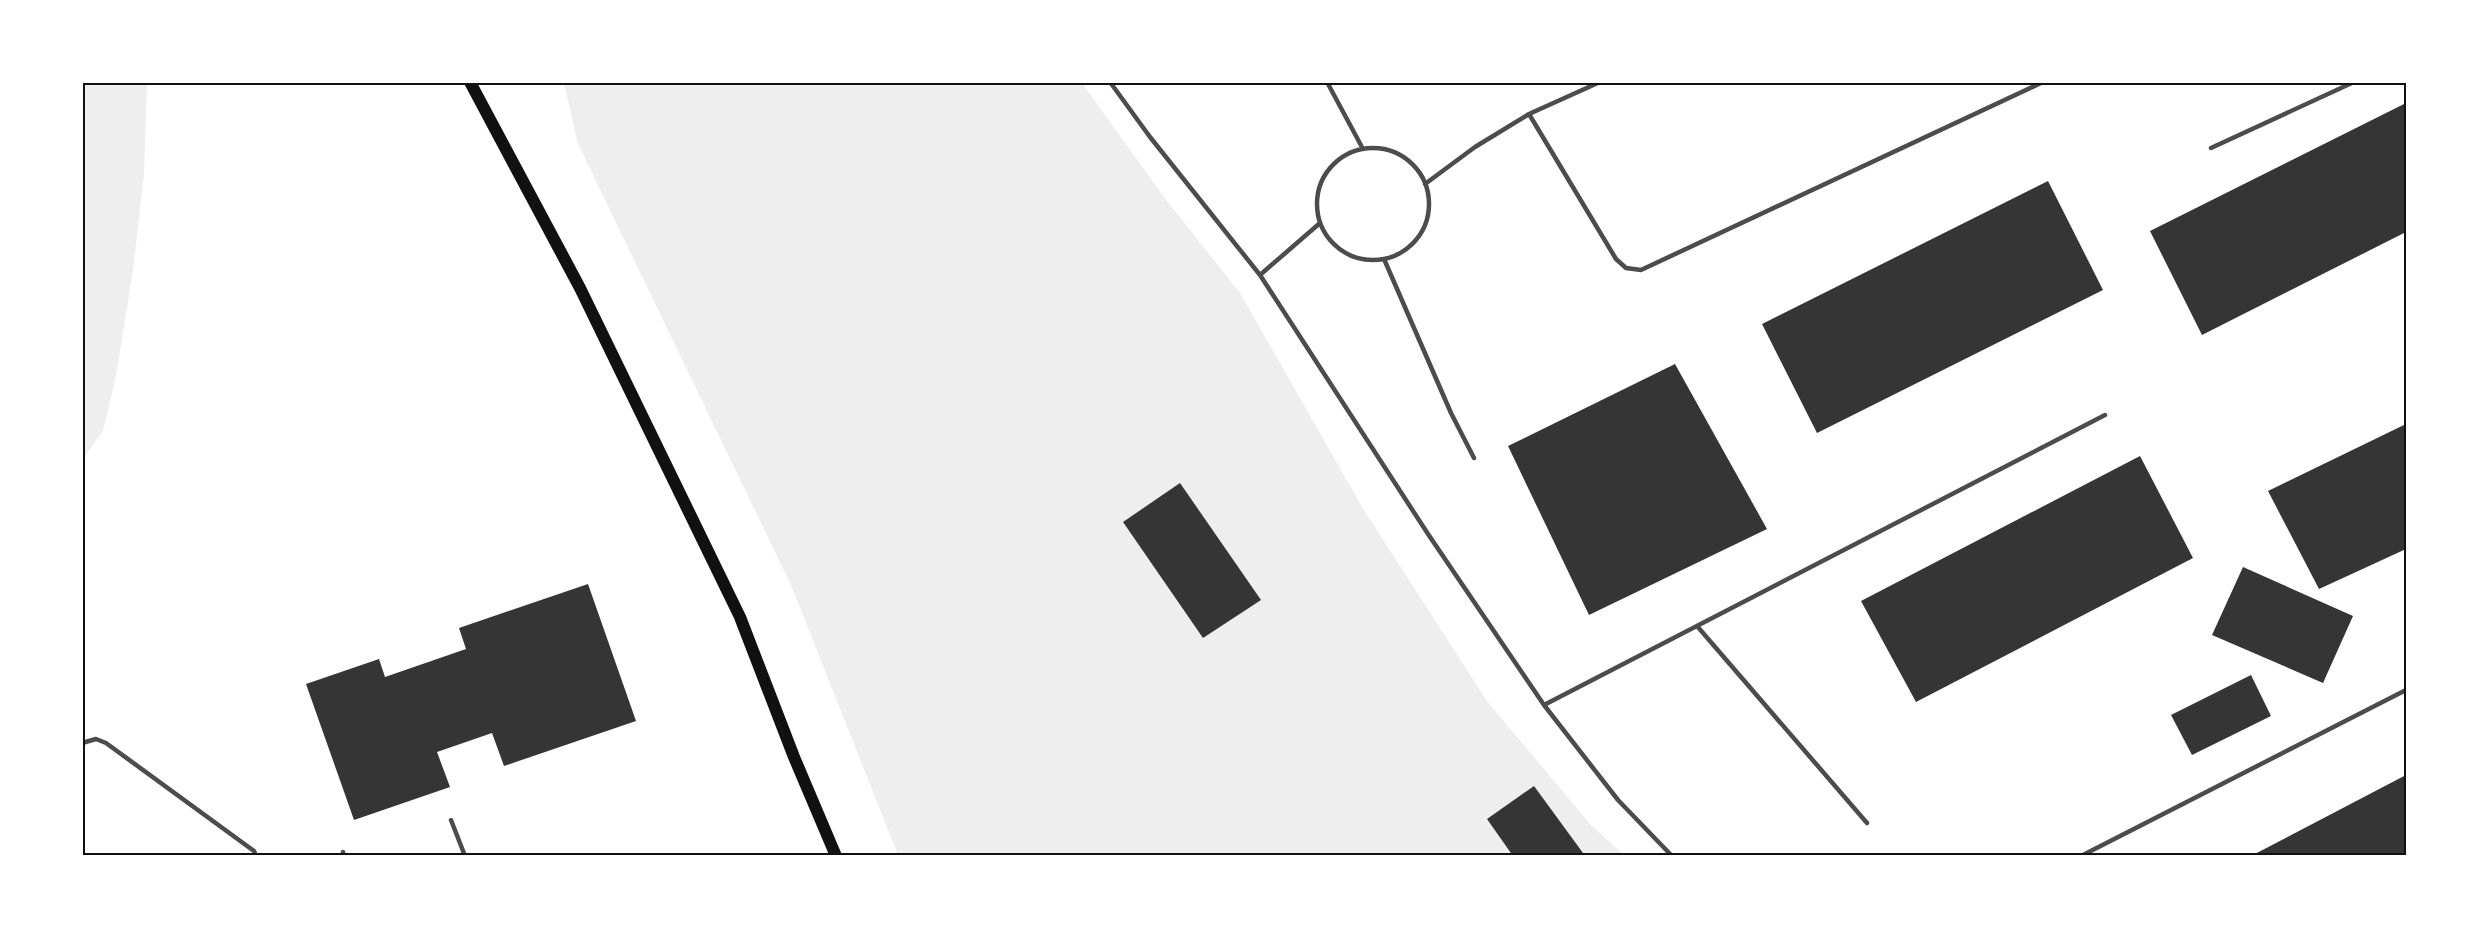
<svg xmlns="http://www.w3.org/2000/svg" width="2489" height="938" viewBox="0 0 2489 938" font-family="'Source Sans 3',sans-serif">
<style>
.green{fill:#eee}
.building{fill:#353535}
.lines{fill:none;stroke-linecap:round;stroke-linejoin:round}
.service{stroke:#4c4c4c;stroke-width:4.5}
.secondary{stroke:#111;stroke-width:12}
.neatline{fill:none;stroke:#111;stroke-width:2}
</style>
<rect width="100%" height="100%" fill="#fff"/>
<path class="green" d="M83,82L147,83L144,174L133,270L116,376L103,431L83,459Z
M564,83H1082L1167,201L1240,293L1362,507L1487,701L1590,824L1624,855H898L791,585L578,144Z"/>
<path class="building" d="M2406,103V232L2202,335L2150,231Z
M2048,181L2103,290L1817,433L1762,324Z
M1675,364L1767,529L1589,615L1508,446Z
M2406,424V549L2319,589L2268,491Z
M2140,456L2193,558L1916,702L1861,601Z
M1180,483L1261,600L1203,638L1123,522Z
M2243,567L2353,616L2323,683L2212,635Z
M588,584L636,721L504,766L492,733L437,752L450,787L354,820L306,684L379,659L385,677L466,649L459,628Z
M2251,675L2271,716L2192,755L2171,715Z
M2406,775V856H2251Z
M1534,786L1583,853L1579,856H1513L1487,819Z"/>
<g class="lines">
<path class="service" d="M1110,82L1150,137L1260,275L1428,534L1544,705L1618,800L1672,856
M1327,82L1363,149
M1529,114L1600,82
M2211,148L2354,82
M1317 204a56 56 0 1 1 112 0a56 56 0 1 1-112 0Z
M1425,184L1475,147L1529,114L1616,259L1626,268L1641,270L2043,82
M1384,259L1451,413L1474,458
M1260,275L1320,223
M1697,626L1867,823
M1544,705L2105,415
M82,743L96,739L106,743L254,851L256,856
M451,820L465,856
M343,852L344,856
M2081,856L2406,690"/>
<path class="secondary" d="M470,82L580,288L740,617L794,757L836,856"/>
</g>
<rect width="2489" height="938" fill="none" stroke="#ffffff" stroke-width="168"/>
<rect x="84" y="84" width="2321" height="770" class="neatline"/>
</svg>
